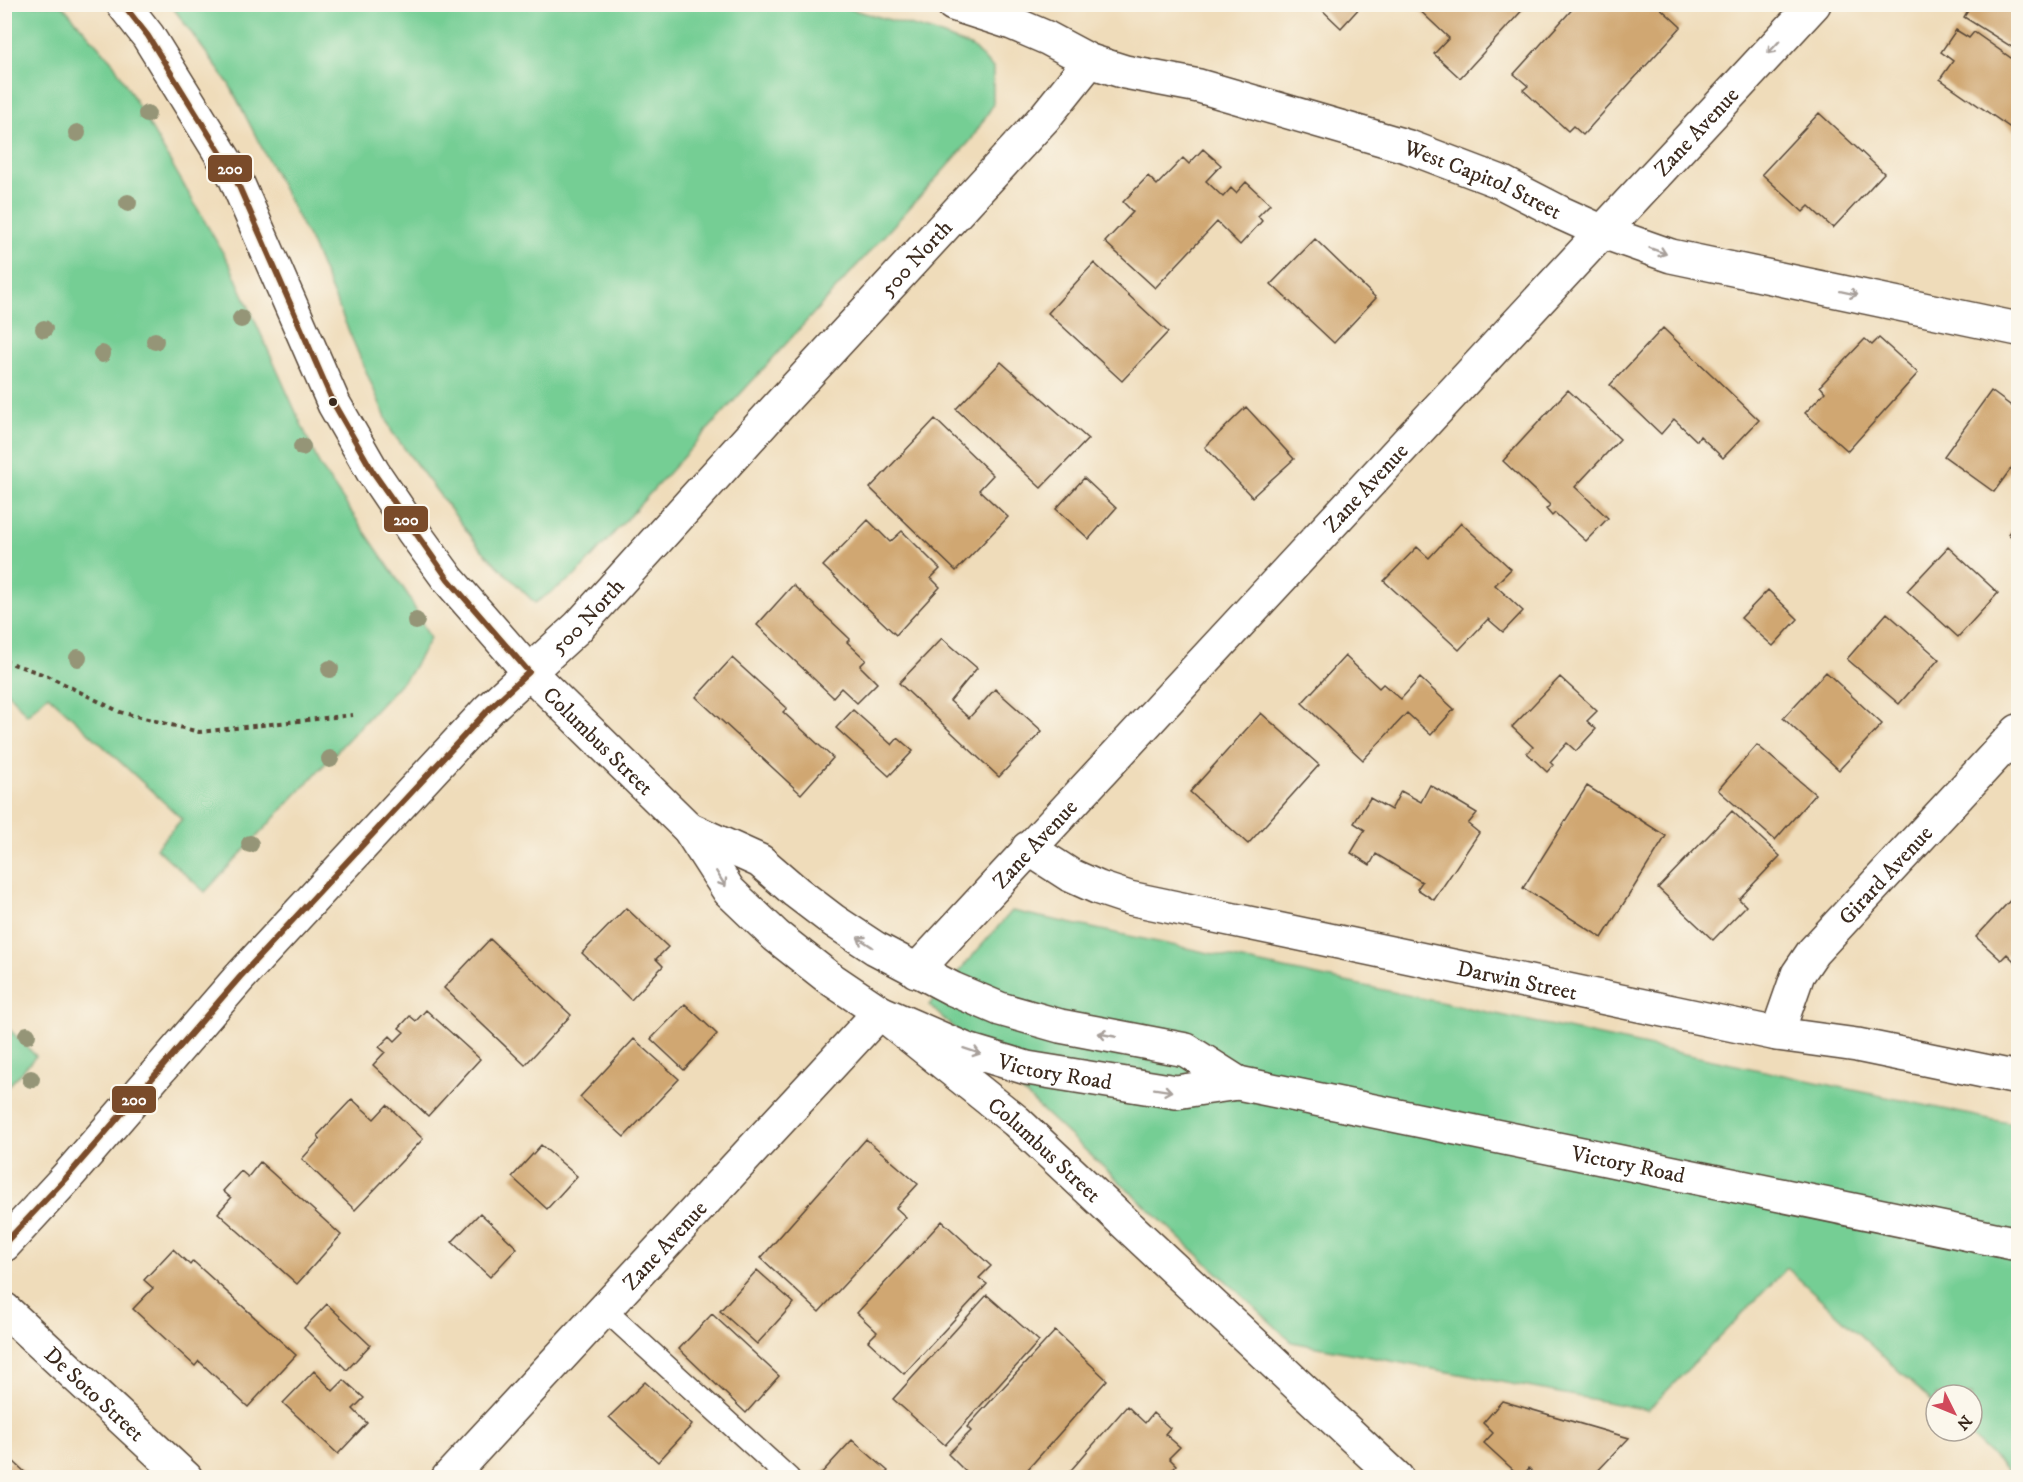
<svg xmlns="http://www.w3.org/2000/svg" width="2023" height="1482" viewBox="0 0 2023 1482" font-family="'IM FELL DW Pica',serif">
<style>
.green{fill:#75ce94;stroke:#587c59;stroke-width:1.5}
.building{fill:#d0a772}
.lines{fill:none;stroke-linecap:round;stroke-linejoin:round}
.service-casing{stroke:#564535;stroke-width:24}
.minor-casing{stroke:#564535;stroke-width:36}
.tertiary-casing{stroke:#564535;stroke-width:36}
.secondary-casing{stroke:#564535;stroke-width:36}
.path{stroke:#564535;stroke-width:4;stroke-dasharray:4.5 4.5;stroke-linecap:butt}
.service{stroke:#fff;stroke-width:21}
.minor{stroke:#fff;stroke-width:33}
.tertiary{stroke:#fff;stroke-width:33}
.secondary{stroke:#fff;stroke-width:33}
.bus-1-casing{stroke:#fbf7ec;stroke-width:10}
.bus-1{stroke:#7a4b2a;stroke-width:6}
.tree{fill:#959577}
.oneway{stroke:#a79f9a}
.bus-dot{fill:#3b2a1e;stroke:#fbf7ec;stroke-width:2}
.labels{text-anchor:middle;stroke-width:6;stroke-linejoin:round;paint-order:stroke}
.street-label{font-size:22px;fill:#3b2a1e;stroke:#fbf7ec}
.line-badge{stroke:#fbf7ec;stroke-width:2}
.badge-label{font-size:16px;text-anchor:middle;font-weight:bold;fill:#fff}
</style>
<rect width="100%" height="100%" fill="#fbf7ec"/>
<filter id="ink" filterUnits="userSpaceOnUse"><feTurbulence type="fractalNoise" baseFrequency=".0167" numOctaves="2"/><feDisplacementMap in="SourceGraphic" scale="12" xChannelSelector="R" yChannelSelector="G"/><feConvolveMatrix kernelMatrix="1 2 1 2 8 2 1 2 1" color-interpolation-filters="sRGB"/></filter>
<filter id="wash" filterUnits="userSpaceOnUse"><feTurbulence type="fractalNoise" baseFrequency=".008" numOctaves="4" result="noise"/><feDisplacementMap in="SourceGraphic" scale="24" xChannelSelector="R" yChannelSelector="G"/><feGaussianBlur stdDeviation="1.35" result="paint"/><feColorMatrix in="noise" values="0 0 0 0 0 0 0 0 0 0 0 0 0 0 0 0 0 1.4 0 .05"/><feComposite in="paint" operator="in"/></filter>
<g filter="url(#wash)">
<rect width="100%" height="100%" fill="#efdcba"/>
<path class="green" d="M4,5H62L114,64L230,265L320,466L408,595L430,639L410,673L205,892L156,848L182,819L48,695L27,715L5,689Z
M171,5H835L931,31L972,47L993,68V105L971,140L575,576L535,603L479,547L392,432L312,245L229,84Z
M1012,911L2018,1125V1477H2015L1965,1431H1972V1395H1936V1405L1787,1268L1648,1410L1292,1342L929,1005Z
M5,1025L36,1056L5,1090H4Z"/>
<g id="blocks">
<path class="building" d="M1308,4H1363L1341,28L1317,5L1313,9Z
M1413,4H1528L1460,78L1434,54L1449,38Z
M1577,4H1656L1681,27L1583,135L1573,126L1568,131L1523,90L1528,86L1514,74Z
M1972,4H2018V51L1964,17Z
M1956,30L1969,38L1974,32L2018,63V133L1940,79L1953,61L1941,52Z
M1819,113L1884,173L1833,228L1809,206L1803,212L1762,174Z
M1203,149L1221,165L1206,181L1223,197L1231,188L1236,193L1246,182L1270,204L1258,216L1262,221L1240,245L1217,222L1155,288L1105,242L1133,212L1123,202L1148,176L1157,185L1183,158L1189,164Z
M1315,239L1376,298L1334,343L1271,284Z
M1094,263L1168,332L1122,381L1048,313Z
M1663,328L1759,420L1723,458L1700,436L1697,441L1674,419L1661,434L1610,385Z
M1879,338L1918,373L1848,451L1805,413L1825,392L1820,386L1865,339L1872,345Z
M1001,362L1088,439L1041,488L956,409Z
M1568,390L1620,439L1575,487L1608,518L1586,541L1555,513L1552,516L1546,509L1550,505L1503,461Z
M1991,391L2018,411V459L1994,492L1944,456Z
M1246,407L1294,459L1252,497L1205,447Z
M935,419L993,475L979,490L1008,517L956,571L870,488Z
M1084,478L1116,508L1089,539L1056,509Z
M868,520L890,542L902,531L940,569L931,578L940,587L896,635L823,566Z
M2018,521V544L2008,534Z
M1461,523L1511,569L1495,585L1523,611L1503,632L1488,619L1459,650L1384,581L1417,547L1429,558Z
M1948,547L1998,593L1958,637L1907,591Z
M793,585L850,639L847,642L866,660L860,666L877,683L857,703L841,688L833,697L757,625Z
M1768,590L1798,619L1773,646L1741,618Z
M1887,613L1939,659L1899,704L1847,659Z
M942,638L977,668L950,701L969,718L995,689L1042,731L999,777L899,683Z
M1345,656L1379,688L1383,684L1401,699L1420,678L1454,709L1431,735L1407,713L1363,760L1302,703Z
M732,658L787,708L783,712L833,758L801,794L696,697Z
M1826,672L1882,724L1839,770L1783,718Z
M1560,677L1597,711L1587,721L1596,729L1576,751L1567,743L1550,762L1553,765L1547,772L1527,753L1533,747L1512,727Z
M853,710L892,745L898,738L913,751L889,776L836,728Z
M1261,713L1319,765L1248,844L1190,792Z
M1757,745L1815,794L1775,840L1718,790Z
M1430,785L1477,813L1468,824L1479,833L1434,900L1417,889L1422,882L1376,854L1370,865L1351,853L1365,830L1354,823L1370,798L1391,810L1401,791L1421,802Z
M1587,786L1666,836L1602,938L1523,888Z
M1732,811L1780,856L1739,899L1746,906L1713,940L1658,888Z
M2018,892V965L2007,954L2001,960L1976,937Z
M626,908L668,947L656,959L663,966L631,1000L582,953Z
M490,939L571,1015L525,1065L444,988Z
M685,1004L717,1034L684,1070L651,1039Z
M426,1010L480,1059L428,1116L373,1065L385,1052L379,1047L390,1036L395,1041L404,1032L399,1028L410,1016L416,1021Z
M634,1039L679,1079L624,1137L580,1097Z
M352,1099L374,1119L387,1105L423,1139L355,1210L302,1159L320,1139L318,1135Z
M866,1139L918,1184L896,1208L906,1217L819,1312L761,1258Z
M541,1145L577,1176L547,1209L512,1177Z
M260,1162L341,1235L297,1284L218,1213L231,1198L223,1191L241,1171L248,1177Z
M480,1213L517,1248L490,1277L452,1242Z
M942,1221L991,1266L979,1278L987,1284L904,1374L868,1341L877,1332L857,1313Z
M173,1249L190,1265L193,1261L296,1355L248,1407L199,1361L195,1366L133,1309L153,1288L144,1280Z
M757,1270L794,1303L757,1344L720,1311Z
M987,1295L1039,1341L945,1445L893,1399Z
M327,1304L370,1345L347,1370L304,1328Z
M712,1314L779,1376L746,1413L679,1349Z
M1055,1331L1107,1380L1020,1478H972L948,1454L971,1431L967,1427Z
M314,1371L333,1391L344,1380L364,1398L353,1409L367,1423L338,1454L283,1403Z
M645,1382L692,1425L658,1462L609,1417Z
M1502,1401L1629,1438L1591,1478H1539L1529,1468L1521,1477L1484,1443L1493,1433L1483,1423Z
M1127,1406L1145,1423L1153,1413L1170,1428L1165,1434L1180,1447L1169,1458L1176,1465L1165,1478H1064Z
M852,1440L888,1471L882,1478H817Z
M12,1460L31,1478H4V1469Z"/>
</g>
</g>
<g filter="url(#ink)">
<use href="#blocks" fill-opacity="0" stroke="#564535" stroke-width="1.5"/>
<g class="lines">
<g class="service-casing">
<path id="service" d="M604,1309L789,1478"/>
</g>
<g class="minor-casing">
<g id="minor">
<path id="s1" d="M953,4L1012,23L1047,38L1090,61L1125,72L1199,86L1409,147L1501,182L1561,213L1603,232L1671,256L2018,329"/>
<path id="s2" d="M529,672L578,627L771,414L1045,117L1090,61"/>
<path id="s3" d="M1028,848L1070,875L1099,888L1129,898L1777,1034L1857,1045L2018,1078"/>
<path id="s4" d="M916,971L1814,4"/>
<path id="s5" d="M1777,1034L1798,974L1813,952L2018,731"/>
<path id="s6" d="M4,1309L186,1478"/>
<path id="s7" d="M448,1478L880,1012L1016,1121L1397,1478"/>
</g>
</g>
<g class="tertiary-casing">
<path id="tertiary" d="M4,1245L66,1178L240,977L488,710L529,672"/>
</g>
<g class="secondary-casing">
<g id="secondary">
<path id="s8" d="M123,4L148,36L234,175L334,404L373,472L413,531L448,579L529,672L689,829L729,891L776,936L828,977L880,1012L967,1050L1027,1068L1176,1092L1238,1083L2018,1244"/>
<path d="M689,829L760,861L796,892L834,921L875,948L953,989L1000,1009L1060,1026L1186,1050L1238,1083"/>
</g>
</g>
<path class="path" d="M4,661L48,676L120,712L199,732L353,715"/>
<use href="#service" class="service"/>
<use href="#minor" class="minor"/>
<use href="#tertiary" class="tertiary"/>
<use href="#secondary" class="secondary"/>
<g class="bus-1-casing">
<path id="bus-1" d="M123,4L148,36L234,175L334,404L373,472L448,579L529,672
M4,1244L66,1178L240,977L488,710L529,672"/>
</g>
<use href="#bus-1" class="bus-1"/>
</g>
<g class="tree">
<circle cx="147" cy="114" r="9"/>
<circle cx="77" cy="133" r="9"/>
<circle cx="128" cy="203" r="9"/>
<circle cx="241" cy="319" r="9"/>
<circle cx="44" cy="329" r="9"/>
<circle cx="155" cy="341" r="9"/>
<circle cx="102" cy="354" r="9"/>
<circle cx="302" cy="447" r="9"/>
<circle cx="416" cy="621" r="9"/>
<circle cx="78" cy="658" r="9"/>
<circle cx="330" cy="669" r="9"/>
<circle cx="330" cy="759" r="9"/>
<circle cx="250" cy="844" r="9"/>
<circle cx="27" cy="1035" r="9"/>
<circle cx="31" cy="1079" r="9"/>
</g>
<defs><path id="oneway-shaft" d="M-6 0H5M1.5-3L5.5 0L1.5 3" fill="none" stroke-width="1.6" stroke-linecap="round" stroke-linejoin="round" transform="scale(1.5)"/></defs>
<g class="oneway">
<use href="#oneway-shaft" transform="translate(1774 47) rotate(133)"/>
<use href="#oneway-shaft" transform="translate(1658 251) rotate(20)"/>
<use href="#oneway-shaft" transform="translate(1849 293) rotate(12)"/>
<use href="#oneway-shaft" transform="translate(721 879) rotate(58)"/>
<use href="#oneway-shaft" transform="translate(865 942) rotate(-147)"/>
<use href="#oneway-shaft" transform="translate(1107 1035) rotate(-169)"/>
<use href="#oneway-shaft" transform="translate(972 1051) rotate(18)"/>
<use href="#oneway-shaft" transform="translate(1163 1090) rotate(9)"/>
</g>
</g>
<circle class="bus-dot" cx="333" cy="402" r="5"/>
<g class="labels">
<g class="street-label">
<text dy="8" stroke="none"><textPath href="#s4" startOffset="1146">Zane Avenue</textPath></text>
<text dy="8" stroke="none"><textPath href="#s1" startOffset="560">West Capitol Street</textPath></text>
<text dy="8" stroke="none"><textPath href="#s2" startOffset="567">500 North</textPath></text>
<text dy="8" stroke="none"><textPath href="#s4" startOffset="660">Zane Avenue</textPath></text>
<text dy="8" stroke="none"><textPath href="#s2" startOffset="81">500 North</textPath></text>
<text dy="8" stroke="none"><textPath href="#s8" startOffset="884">Columbus Street</textPath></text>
<text dy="8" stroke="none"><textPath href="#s4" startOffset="174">Zane Avenue</textPath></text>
<text dy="8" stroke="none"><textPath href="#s5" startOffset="196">Girard Avenue</textPath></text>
<text dy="8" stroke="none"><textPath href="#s3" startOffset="510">Darwin Street</textPath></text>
<text dy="8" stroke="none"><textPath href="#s8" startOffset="1464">Victory Road</textPath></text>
<text dy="8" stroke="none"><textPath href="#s7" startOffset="850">Columbus Street</textPath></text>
<text dy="8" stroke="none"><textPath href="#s8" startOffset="2048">Victory Road</textPath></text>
<text dy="8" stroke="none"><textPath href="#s7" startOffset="318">Zane Avenue</textPath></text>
<text dy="8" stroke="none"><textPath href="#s6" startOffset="124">De Soto Street</textPath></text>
</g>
</g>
<g class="line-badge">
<rect x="207" y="154" width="46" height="29" rx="6" fill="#7a4b2a"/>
<rect x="383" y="505" width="46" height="28" rx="6" fill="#7a4b2a"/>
<rect x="111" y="1085" width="46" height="29" rx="6" fill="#7a4b2a"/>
</g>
<g class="badge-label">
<text x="230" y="174">200</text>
<text x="406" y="525">200</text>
<text x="134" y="1105">200</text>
</g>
<rect width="2023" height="1482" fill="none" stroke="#fbf7ec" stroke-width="24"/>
<g transform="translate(1954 1413) rotate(133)"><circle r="28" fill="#fbf7ec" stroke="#aea59a" stroke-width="1.5"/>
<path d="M0-4.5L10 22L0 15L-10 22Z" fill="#d1495b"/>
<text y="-9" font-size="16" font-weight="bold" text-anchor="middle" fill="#3b2a1e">N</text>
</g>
</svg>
